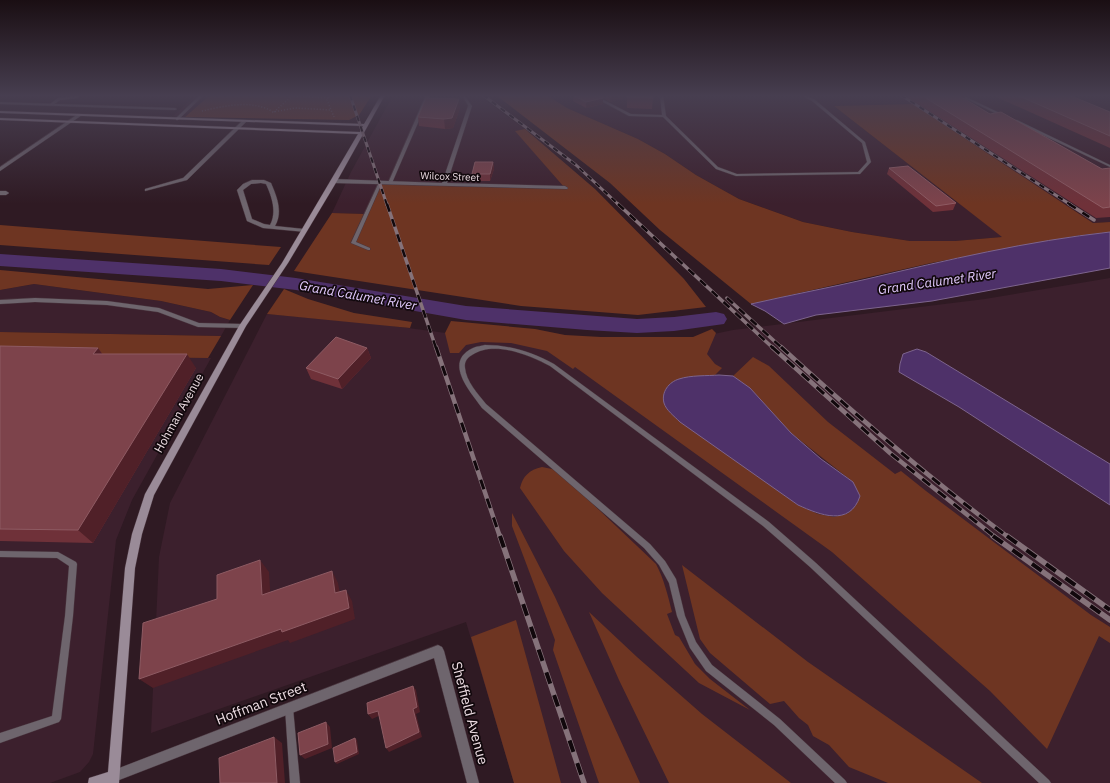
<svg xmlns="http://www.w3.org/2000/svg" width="1110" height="783" viewBox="0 0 1110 783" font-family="'IBM Plex Sans',sans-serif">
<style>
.built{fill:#3c202d}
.green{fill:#6e3522}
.water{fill:#4e3169;stroke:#7d648d}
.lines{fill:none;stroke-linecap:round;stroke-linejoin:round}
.river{fill:#4e3169;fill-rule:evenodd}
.lane-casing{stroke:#49353e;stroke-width:1}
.street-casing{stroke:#49353e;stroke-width:1}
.secondary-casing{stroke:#49353e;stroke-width:1}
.path{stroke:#816e76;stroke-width:1.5;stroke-dasharray:1 2;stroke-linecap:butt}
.lane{fill:#6e656d;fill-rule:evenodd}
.street{fill:#6e656d;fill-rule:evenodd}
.secondary{fill:#9a8b98;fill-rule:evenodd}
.rail-far3-casing{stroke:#85727a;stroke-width:3}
.rail-far2-casing{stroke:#85727a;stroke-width:3.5}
.rail-far1-casing{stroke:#85727a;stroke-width:4.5}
.rail-casing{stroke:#85727a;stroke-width:5.5}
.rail-far3{stroke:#11080c;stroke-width:2;stroke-dasharray:5.5;stroke-linecap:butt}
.rail-far2{stroke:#11080c;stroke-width:2.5;stroke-dasharray:8;stroke-linecap:butt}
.rail-far1{stroke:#11080c;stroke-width:3;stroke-dasharray:10;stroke-linecap:butt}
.rail{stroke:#11080c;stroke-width:4;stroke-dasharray:12;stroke-linecap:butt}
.wall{fill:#6f3139}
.shaded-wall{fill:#502028}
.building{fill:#7d434b;stroke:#8e5b63}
.labels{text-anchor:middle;stroke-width:3.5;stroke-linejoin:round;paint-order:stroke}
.far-street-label{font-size:10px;fill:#ecdce2;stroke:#11080c}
.street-label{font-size:12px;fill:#ecdce2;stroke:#11080c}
.water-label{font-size:13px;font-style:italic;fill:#e2cafe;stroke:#11080c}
.near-street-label{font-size:14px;fill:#ecdce2;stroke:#11080c}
</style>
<rect width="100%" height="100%" fill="#2f1a23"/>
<path class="built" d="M196,95H210L185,117L173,116Z
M393,95H478L525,129L516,131L565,188L366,214L332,213L351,172Z
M547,95H1110V222L1093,223L913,104L834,106L1003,237L955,241H910L852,232L803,222L739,199L696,175L665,154L638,139L567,108Z
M1110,278V783H514L466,622L151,733L159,557L170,503L267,314L378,324L613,355L733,330L985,299Z
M34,284L161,301L211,312L220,317L230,320L221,336L0,332V290Z
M110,357L211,358L132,500L116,540L93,754L89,762L80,772L50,783H0V358Z"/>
<path class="green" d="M210,95L284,96L372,95L359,115L349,120L185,117Z
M496,95H547L567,108L638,139L665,154L696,175L739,199L803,222L852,232L910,241H955L1002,237L834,106L913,104L1093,223L1110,222V232L1075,236L931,263L751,304L660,230L610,183Z
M525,129L595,189L684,279L706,307L638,315L521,306L294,271L332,213L366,214L380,183L564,187L515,131Z
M0,225L281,247L269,265L0,245Z
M0,270L208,289L253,285L230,320L220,317L211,312L161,301L34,284L0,290Z
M284,289L308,299L354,313L412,322L410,328L267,314Z
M451,321L535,329L565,335L601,337H693L712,329L716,333L707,354L715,364L722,368L714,376L679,379L769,484L798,505L818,514L834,517L849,513L853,482L791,433L750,388L733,376L753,357L769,366L828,422L895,474L901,471L926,491L1091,615L1110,627V643L1099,636L1047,749L990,691L832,552L575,367L573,369L547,351L511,343L481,342L466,345L459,353H450L445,333Z
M0,332L221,336L208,358L110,357L0,358Z
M542,467L557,470L656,564C664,579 668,596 672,612L667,614L675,635L679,637L695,664L710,679L750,710L699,683L602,593L564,551L520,488C523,476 529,470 542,467Z
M512,513L555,597L640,783H599L553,650L555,640L512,526Z
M682,565L808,662L982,783H888L849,767L829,745L813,736L808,725L799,718L784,701L770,704L710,653L700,639Z
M589,612L637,657L702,714L791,783H669L619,680Z
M516,620L561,783H514L471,637Z"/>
<path class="water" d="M1110,232V268L932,301L816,315L784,324L765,311L751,304C790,295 828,288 867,279C947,260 1028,241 1110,232Z
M917,349L926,352L1110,464V505L959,407L899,372L900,364L903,354Z
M719,375L733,376L750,388L791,433L821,459L853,482L860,496C850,527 820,515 798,505L680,422C674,416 666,410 664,403C661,392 669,382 679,379C691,375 707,376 719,375Z"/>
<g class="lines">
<path class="river" d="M0,254L221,269L296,278L466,306L637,319L674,317L716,312L724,314L727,319L724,324L674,331L637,333L587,330L466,320L296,290L221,281L0,266Z"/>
<g class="lane-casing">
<path id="lane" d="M200,95H204L178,120H176V118Z
M426,95H430L392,183L389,184L388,183Z
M462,95H464L472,106L471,107H469Z
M590,95H594L631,114L662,115L660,95H663L666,116L718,167L737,174L858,172L867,162L862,143L812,101L800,95H804L814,99L865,142L871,162L860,174H859L736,176L716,169L663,117L629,116Z
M958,95H962L1006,116L1003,117Z
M77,96H78V98L60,100L53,105L50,104L58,98Z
M1015,120H1017L1110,165V167L1015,122Z
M379,182L382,183L356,242L370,248V250H368L351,243Z
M35,298L107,301L159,308L199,323L243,324L246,326L243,328L198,327L158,312L107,305L35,302L0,304V300Z
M485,345C510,345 532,352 554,364L769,522L816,563L1049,780L1051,783H1039L810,567L763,526L550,366C529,355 494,340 472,355C467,358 464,362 465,368C466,381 478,394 486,404L650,544L665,561L676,579L685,616L696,642L712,665L780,719L845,780L847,783H835L774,725L706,671L690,648L677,616L669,583L659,565L644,548L482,408C470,391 443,362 473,348C477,346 482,346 485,345Z
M0,551L58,552L76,562L77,564L73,616L61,719L59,722L0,743V733L52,716L65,616L69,566L57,558L0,557Z
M289,704L292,705L293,708L300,783H290L285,708L286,705Z"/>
</g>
<g class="street-casing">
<path id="street" d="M0,102L175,108L177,109L175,110L0,104Z
M470,105L472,106L447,183L565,186L568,188L567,189L334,183L331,181L334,179L442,183L468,106Z
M78,114L82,115L0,171V167Z
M242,121L246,122L187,180L145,191V189L183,178Z
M252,180H264L271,183C277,197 283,212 275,226L304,229L306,230V232L263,228L247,221L237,190L243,184ZM261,183L266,184C272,197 277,212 270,225L264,224L252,219L243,190L251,184Z
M0,191H6L9,193L6,195H0Z
M438,645L442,647L444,651L479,783H467L434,658L114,782L109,781L108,776L109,771L114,770Z"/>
</g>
<g class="secondary-casing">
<path id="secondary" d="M381,95H385L337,181L288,263L246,326L154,495L142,534L135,568L119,783H88L89,778L108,772L125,568L132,534L145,494L239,326L282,263L358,134L0,120V118L360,132L363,126L0,113V111L364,124Z"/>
</g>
<path class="path" d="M331,95L327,100L334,117
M291,96L329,98
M202,111C224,106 253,99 273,112L295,108L331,110
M274,112L293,95"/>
<use href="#lane" class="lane"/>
<use href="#street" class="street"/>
<use href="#secondary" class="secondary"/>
<g class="rail-far3-casing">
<path id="rail-far3" d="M350,95L387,205
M483,95L576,165L619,205
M901,95L1071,205"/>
</g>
<g class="rail-far2-casing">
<path id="rail-far2" d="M387,204L436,348
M618,204L773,348
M1069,204L1094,220
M727,298L782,348"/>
</g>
<g class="rail-far1-casing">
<path id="rail-far1" d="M436,347L500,537
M772,347L890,453L995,537
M781,347C854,414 929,478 1008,537"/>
</g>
<g class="rail-casing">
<path id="rail" d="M500,536L584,783
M993,536L1110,620
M1007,536L1110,610"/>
</g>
<use href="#rail-far3" class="rail-far3"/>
<use href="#rail-far2" class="rail-far2"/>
<use href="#rail-far1" class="rail-far1"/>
<use href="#rail" class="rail"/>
</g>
<path class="wall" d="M573,95H653V98L652,109L627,108V97L610,102L603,98V104L586,108L573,101Z
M904,95H966L964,99L990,114L1102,169L1110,168V217L1096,218Z
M992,95H1069L1110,112V148Z
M460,108L453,128L445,129L419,126L418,117Z
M493,162L494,169L490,181H473L472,174Z
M889,168L956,203L953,210L933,212L887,174Z
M0,346L98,348L102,354L196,368L93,543L0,541Z
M367,348L371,358L342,389L311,379L306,368Z"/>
<path class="shaded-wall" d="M611,95H627V97L610,102Z
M955,95H966L963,101Z
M603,98V104L586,108V102Z
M459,99L460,108L453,128L445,129L444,119Z
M493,162L494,169L490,181V174Z
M98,348L108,362L93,354Z
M367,348L371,358L342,389L338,379Z
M187,354L196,368L93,543L78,530Z
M260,560L269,572L271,606L262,595Z
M332,571L338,583L342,604L335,593Z
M346,590L352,601L355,619L290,643L288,640L153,688L139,679Z
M413,686L416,690L420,712L416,714L422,737L389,752L386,748L413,709Z
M378,711L381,715L372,719L368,714Z
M326,722L330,727L332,748L305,759L300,755Z
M274,737L282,743L285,783H277Z
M355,738L357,740L359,754L337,764L335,762Z"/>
<path class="building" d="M573,95H598L603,98L586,102Z
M628,95H653V98L628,97Z
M921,95H958L990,114L1001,112L1102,169L1110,168V207L1103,208Z
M1017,95H1069L1110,112V136Z
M426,98L459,99L452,118L444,119L418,117Z
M475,162H493L490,174H472Z
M908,166L956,203L936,206L889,168Z
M336,337L367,348L338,379L306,368Z
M0,346L98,348L93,354H187L78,530L0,529Z
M260,560L262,595L332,571L335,593L346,590L349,608L282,632L281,629L139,679L143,623L217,599V575Z
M413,686L417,707L413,709L419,732L386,748L378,711L368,714L367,703Z
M326,722L328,744L300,755L298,733Z
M274,737L277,783H220L219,758Z
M355,738L357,752L335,762L333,748Z"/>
<linearGradient id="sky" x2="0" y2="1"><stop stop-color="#1a0e13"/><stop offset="0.47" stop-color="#473e50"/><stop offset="1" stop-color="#473e50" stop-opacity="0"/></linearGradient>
<rect width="1110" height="204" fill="url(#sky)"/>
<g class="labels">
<g class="far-street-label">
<text transform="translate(450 176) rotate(2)" y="4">Wilcox Street</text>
</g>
<g class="street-label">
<text transform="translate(179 413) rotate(-61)" y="4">Hohman Avenue</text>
</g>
<g class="water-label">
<text transform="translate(937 281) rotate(-8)" y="5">Grand Calumet River</text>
<text transform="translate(358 295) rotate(10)" y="5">Grand Calumet River</text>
</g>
<g class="near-street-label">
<text transform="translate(261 703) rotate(-21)" y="5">Hoffman Street</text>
<text transform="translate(470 713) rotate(75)" y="5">Sheffield Avenue</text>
</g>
</g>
</svg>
